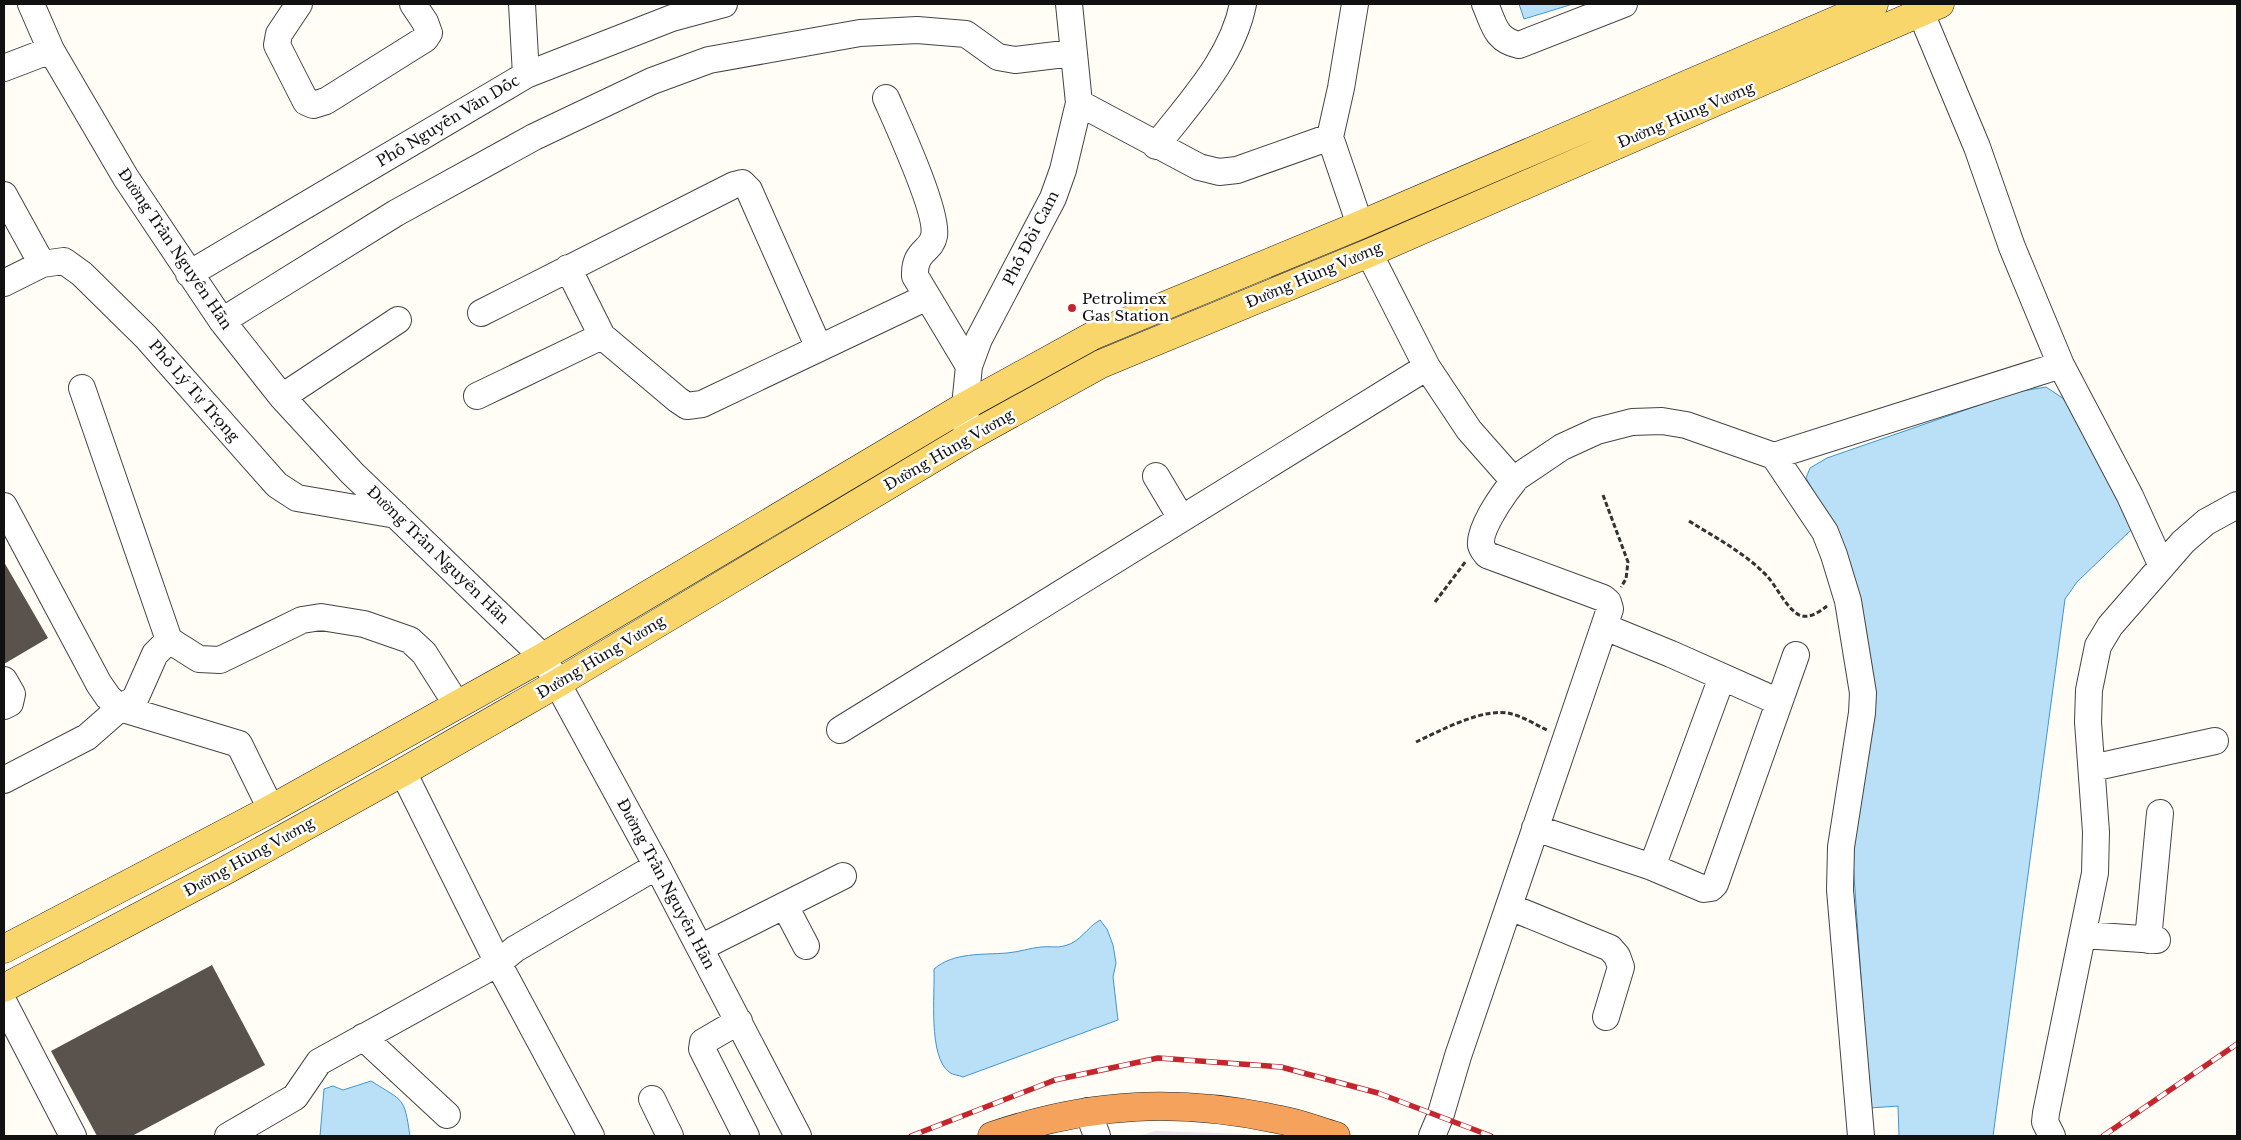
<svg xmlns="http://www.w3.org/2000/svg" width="2241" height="1140" viewBox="0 0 2241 1140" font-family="'Libre Baskerville',serif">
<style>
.industrial{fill:#eee6ef}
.water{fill:#b9e0f7;stroke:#3f96cf}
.building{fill:#5a524d}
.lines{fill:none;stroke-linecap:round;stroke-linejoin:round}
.minor-casing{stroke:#444;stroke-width:28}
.major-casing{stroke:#222;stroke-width:29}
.highway-casing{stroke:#222;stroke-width:29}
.path{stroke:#333;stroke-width:3;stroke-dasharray:5 2.5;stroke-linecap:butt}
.minor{stroke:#fff;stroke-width:26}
.major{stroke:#f9d66b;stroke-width:28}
.highway{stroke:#f5a25d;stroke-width:28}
.rail-casing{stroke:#c4262e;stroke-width:5.5}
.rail{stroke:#fff;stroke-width:4;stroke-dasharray:11;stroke-linecap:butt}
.poi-dot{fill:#c4262e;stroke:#fff;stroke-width:2}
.labels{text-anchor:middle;stroke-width:5;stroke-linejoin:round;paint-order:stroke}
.street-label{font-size:15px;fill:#111;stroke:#fff}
.poi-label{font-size:15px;fill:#111;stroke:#fff;text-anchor:start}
</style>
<rect width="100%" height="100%" fill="#fffdf5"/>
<path class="industrial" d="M1155,1131L1248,1134L1257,1136H1139Z"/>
<path class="water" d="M1519,4H1573L1524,19Z
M2046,387L2064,399L2133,528L2077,582L2065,599L1993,1136H1899L1898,1106L1870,1108L1851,832L1870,748L1866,635L1818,499L1806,478L1810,468L1827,458L2017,392Z
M1100,920L1107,929L1113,945L1116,963L1113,977L1118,1020L963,1077C959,1075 952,1075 949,1072C928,1056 935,994 934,969C954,952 982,955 1007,953C1019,952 1030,948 1041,947C1049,946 1057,948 1064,946C1081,942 1086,928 1100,920Z
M371,1081C404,1102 404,1096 410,1136H320L324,1089L333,1086L343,1090Z"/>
<path class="building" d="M4,562L48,638L4,664Z
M212,965L265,1065L132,1136H97L51,1051Z"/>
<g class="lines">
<g class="minor-casing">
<path id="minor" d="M31,4L51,50L126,178L222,321L282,397L352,473L543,657L657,866L798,1136
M299,4L279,34L277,45L306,102L313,105L326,101L425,39L429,33L425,22L413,4
M522,4L526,75
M1355,4L1341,88L1330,137L1360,225
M1485,4C1494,24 1495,40 1519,45L1624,4
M1921,13L1977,147L2012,247L2061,365L2130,496L2161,564
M4,68L51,50
M886,98C897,123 939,214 934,236C931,252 914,250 915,276L969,366
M1079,103L1199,167L1219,172L1237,170L1330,137
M1156,146C1190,102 1232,59 1243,4
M4,195L42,264
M1369,253L1427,367L1469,430L1514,481C1504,493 1479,528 1481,545C1482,549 1484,551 1487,555L1603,598L1608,602L1610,609L1458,1056L1440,1117L1432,1136
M568,268L602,336
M189,274L526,75L672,18L724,4
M4,283L42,264L64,261L82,274L146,337L277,485L297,498L396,515
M481,313L734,185L742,183L749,190L819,348
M222,321L396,213L534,137L652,81L709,60L860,33L917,30L966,34L998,57L1015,60L1073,53
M82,388L169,640L199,659L220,660L302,620L321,617L364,624L410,640L424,653L457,705
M477,396L602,336L678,400L687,406L702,404L927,297
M282,397L398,320
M967,438L965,406L969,366L979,339L1053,198L1063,170L1079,103L1069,4
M1774,456L2061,365
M1156,476L1181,518
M1513,480L1562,447L1597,431L1632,422L1662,421L1686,425L1774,456L1825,532L1834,555L1848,601L1863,693L1862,713L1841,847L1840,890L1861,1136
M4,506L99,684L108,697L120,708L239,744L271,809
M1605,627L1671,654L1779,702
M4,680L12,694L10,703L4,706
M840,730L1427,367
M2092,768L2215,741
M403,772L498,963L591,1136
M4,780L87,737L120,708L135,699L155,654L169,640
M1535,828L1652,867L1704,889L1711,888L1715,884L1796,655
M1652,867L1722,677
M785,906L806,946
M1510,907L1610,948L1617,956L1621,967L1606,1017
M2083,935L2157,940
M2148,940L2160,813
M700,948L843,876
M4,1003L73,1136
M739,1021L703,1042L702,1049L746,1136
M363,1037L447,1115
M652,1099L670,1136
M1088,1111L1097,1136
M228,1136L295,1097L319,1062L498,963L515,949L657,866
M2052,1136L2045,1122L2046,1113L2095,873L2096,832L2088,722L2089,690L2098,646L2110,626L2183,542L2206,522L2237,505"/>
</g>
<g class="major-casing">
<path id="major" d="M4,949L271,809L457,705L543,657L965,406L1094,335L1360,225L1874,4
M4,988L221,873L403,772L558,683L967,438L1101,364L1369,253L1940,4"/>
</g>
<g class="highway-casing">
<path id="highway" d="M992,1136C1091,1102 1179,1098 1281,1120C1300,1123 1318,1131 1336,1136"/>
</g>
<path class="path" d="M1603,495L1628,562L1626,579L1621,587
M1689,521C1716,538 1745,553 1767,576C1777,587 1784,604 1796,613C1806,621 1818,613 1827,606
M1435,602L1466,561
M1416,742C1440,731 1485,706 1512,714C1524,717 1536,725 1547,730"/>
<use href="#minor" class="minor"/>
<use href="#major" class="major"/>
<use href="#highway" class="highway"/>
<g class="rail-casing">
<path id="rail" d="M911,1136L1055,1080L1158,1058L1281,1067L1378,1093L1491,1136
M2103,1136L2237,1044"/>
</g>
<use href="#rail" class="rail"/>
</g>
<circle class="poi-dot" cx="1072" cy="308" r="5"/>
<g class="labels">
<g class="street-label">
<text transform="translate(1686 115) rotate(-23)" y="5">Đường Hùng Vương</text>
<text transform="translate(448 121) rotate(-31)" y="5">Phố Nguyễn Văn Dốc</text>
<text transform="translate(1031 238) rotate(-63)" y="5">Phố Đồi Cam</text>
<text transform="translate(175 249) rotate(56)" y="5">Đường Trần Nguyên Hãn</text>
<text transform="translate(1314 275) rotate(-23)" y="5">Đường Hùng Vương</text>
<text transform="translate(194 391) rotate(49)" y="5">Phố Lý Tự Trọng</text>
<text transform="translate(949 450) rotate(-30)" y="5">Đường Hùng Vương</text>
<text transform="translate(438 555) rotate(44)" y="5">Đường Trần Nguyên Hãn</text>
<text transform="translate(601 657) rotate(-31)" y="5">Đường Hùng Vương</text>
<text transform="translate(249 857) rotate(-29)" y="5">Đường Hùng Vương</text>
<text transform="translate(666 884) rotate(62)" y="5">Đường Trần Nguyên Hãn</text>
</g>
<g class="poi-label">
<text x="1082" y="304">Petrolimex<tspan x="1082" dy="17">Gas Station</tspan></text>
</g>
</g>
<rect width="2241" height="1140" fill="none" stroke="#111111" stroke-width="10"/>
</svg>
